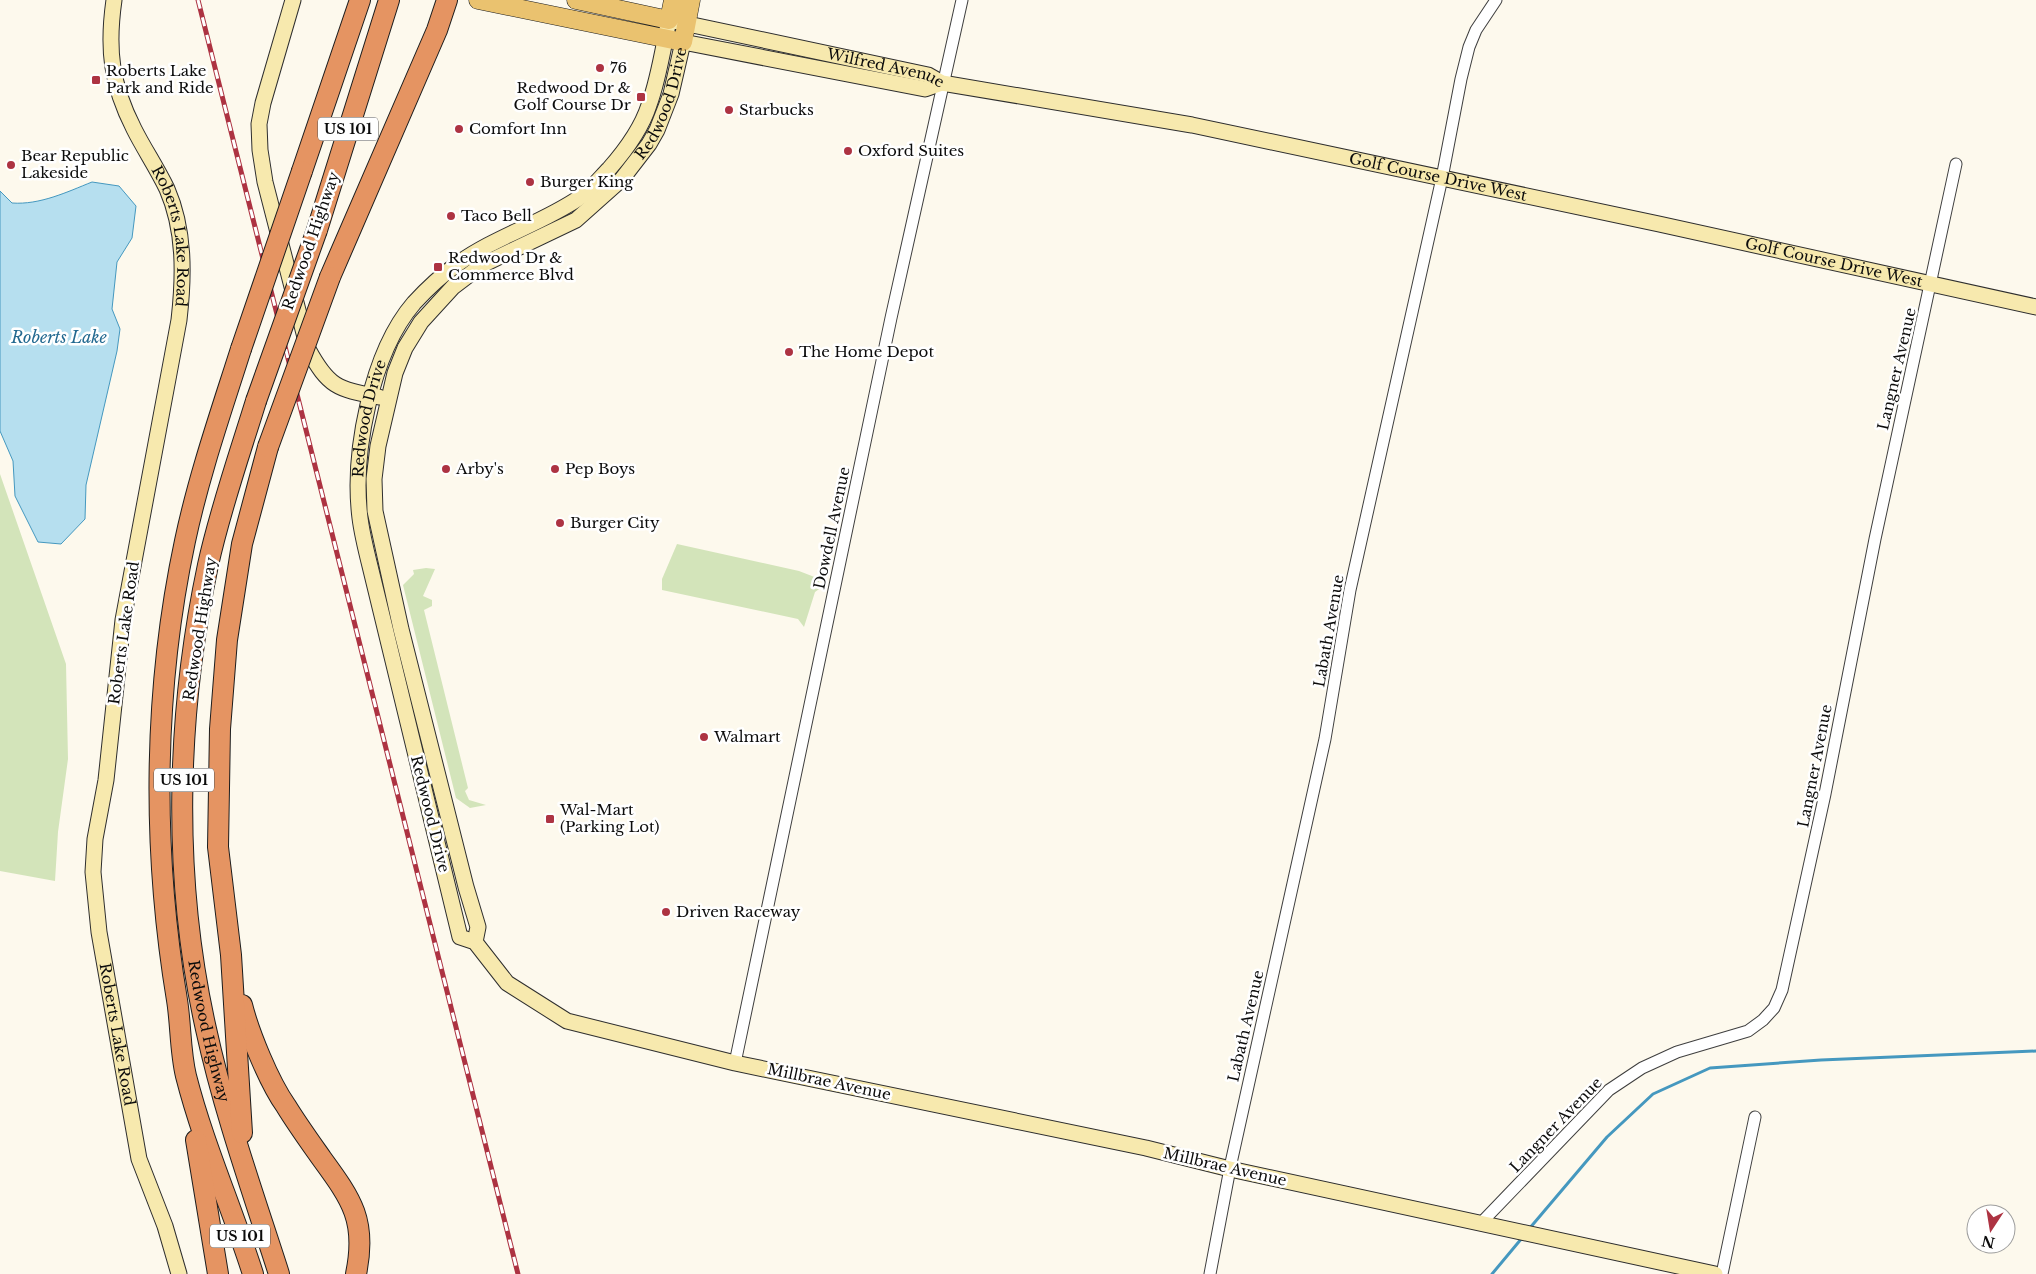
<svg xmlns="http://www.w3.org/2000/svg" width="2036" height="1274" viewBox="0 0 2036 1274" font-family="'Libre Baskerville',serif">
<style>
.green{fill:#d3e4ba}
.water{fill:#b6dfef;stroke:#4598bf}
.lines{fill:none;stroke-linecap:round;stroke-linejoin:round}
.stream{stroke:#4598bf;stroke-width:3}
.street-casing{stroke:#3f3f3f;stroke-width:13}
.secondary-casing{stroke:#2e2e2e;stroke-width:17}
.primary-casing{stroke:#1d1d1d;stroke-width:19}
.highway-casing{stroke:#1d1d1d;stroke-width:22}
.street{stroke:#fff;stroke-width:11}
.secondary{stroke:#f7e9ae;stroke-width:15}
.primary{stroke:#eac26f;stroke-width:18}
.highway{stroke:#e59462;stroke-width:20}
.rail-casing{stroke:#ad3342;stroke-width:5}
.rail{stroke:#fff;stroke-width:3;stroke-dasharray:9;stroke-linecap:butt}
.highway-bridge-casing{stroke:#1d1d1d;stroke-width:22;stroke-linecap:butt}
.highway-bridge{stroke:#e59462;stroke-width:20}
.poi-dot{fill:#ad3342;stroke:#fff;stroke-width:2}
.labels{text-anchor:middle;stroke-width:5;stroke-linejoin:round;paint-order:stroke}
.shield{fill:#fff;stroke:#555;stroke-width:1}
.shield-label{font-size:14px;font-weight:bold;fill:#0c0c0c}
.poi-label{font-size:15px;fill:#0c0c0c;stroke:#fff;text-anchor:start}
.street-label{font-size:15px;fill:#0c0c0c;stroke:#fff}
.water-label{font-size:16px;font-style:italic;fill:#226990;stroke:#fff}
</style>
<rect width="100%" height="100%" fill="#fdf9ed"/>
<path class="green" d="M0,474L66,664L68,759L58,832L55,881L0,871Z
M677,544L799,571L817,578L822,587L815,592L804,627L798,619L662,590V579Z
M426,568L435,569L423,596L432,600V606L424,610L468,788L465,791L469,800L486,805L470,808L456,798L403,585L414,574L413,570Z"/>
<path class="water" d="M92,182L119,186L136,206L132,238L117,262L112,309L120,329L117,351L86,485L85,519L61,544L38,542L15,496L13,461L0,431V191L12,203C40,205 67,192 92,182Z"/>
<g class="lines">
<path class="stream" d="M1529,1229L1607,1137L1653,1094L1710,1068L1821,1060L2036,1051
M1492,1274L1522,1238"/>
<g class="street-casing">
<path id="street" d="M735,1063L891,318L962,0
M1481,1223L1609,1090L1642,1068L1677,1052L1748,1031L1763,1020L1774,1008L1782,990L1825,794L1875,539L1956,164
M1210,1274L1231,1163L1325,739L1350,590L1442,178L1461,79L1469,47L1476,30L1496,0
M1722,1274L1755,1117"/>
</g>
<g class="secondary-casing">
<g id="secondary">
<path id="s1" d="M114,0C107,49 111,84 134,129C144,149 157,168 167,189C185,230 184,276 179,320L123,620L106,780L95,839L93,872L99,932L139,1159L165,1226L179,1274"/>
<path d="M293,0L263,103L259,124L260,150L265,182L308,349C329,388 338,389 379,397"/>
<path id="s2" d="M475,942L478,927L466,887L401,629L375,511L374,479L378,446L395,373L405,348L421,322L453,287L482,265L576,220L622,179L649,144L657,130L671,94L683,42L925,89L942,83"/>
<path id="s3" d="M1715,1274L1230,1169L1146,1148L735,1063L567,1021L507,983L475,942L460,937L370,566C366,550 362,534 360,518C352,454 371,353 414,303C426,290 442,275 456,265C494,237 541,224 579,198C590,191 600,178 609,169C624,152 642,127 649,105C659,78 663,48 669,20L928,75L942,83L1192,125L1659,224L2036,307"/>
</g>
</g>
<g class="primary-casing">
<path id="primary" d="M478,0L683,42L691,0
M576,0L669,20L673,0"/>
</g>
<g class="highway-casing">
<g id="highway">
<path d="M302,171L360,0"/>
<path d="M317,230L389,0"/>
<path d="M330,277L437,30L447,0"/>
<path d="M241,349C221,412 199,475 185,541C153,691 152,849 177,1000C181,1025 180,1051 186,1076C203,1143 232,1208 253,1274"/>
<path id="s4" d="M256,401C239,456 220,510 208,565C176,716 172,878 206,1029C224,1112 253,1193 279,1274"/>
<path d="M242,1005C249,1033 269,1082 286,1106C297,1124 310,1142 322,1159C352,1200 367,1221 356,1274"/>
<path d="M242,1133L231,955L218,847L220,729L227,640L242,544L268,447"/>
<path d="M196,1140L218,1274"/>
</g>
</g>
<use href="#street" class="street"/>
<use href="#secondary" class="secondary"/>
<use href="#primary" class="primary"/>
<use href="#highway" class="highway"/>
<g class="rail-casing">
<path id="rail" d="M198,0L518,1274"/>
</g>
<use href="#rail" class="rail"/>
<g class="highway-bridge-casing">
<path id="highway-bridge" d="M241,349L302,171
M256,401L317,230
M268,447L330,277"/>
</g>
<use href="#highway-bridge" class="highway-bridge"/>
</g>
<g class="poi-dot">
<circle cx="600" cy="68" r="5"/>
<rect x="91" y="75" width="10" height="10" rx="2.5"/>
<rect x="636" y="92" width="10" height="10" rx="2.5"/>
<circle cx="729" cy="110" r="5"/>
<circle cx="459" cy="129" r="5"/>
<circle cx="848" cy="151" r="5"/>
<circle cx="11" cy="165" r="5"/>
<circle cx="530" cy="182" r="5"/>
<circle cx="451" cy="216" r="5"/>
<rect x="433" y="262" width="10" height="10" rx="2.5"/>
<circle cx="789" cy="352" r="5"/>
<circle cx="446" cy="469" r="5"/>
<circle cx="555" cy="469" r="5"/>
<circle cx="560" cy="523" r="5"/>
<circle cx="704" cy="737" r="5"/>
<rect x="545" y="814" width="10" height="10" rx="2.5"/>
<circle cx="666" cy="912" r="5"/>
</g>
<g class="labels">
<g class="shield">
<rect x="318" y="117.5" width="60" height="23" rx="4"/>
<rect x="154" y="768.5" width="60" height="23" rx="4"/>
<rect x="210" y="1224.5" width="60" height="23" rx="4"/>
</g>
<g class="shield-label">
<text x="348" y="134">US 101</text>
<text x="184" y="785">US 101</text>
<text x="240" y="1241">US 101</text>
</g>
<g class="poi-label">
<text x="610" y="73">76</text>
<text x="106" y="76">Roberts Lake<tspan x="106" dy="17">Park and Ride</tspan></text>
<text x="631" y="93" text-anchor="end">Redwood Dr &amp;<tspan x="631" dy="17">Golf Course Dr</tspan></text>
<text x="739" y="115">Starbucks</text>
<text x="469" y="134">Comfort Inn</text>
<text x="858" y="156">Oxford Suites</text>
<text x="21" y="161">Bear Republic<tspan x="21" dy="17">Lakeside</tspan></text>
<text x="540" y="187">Burger King</text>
<text x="461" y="221">Taco Bell</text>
<text x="448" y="263">Redwood Dr &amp;<tspan x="448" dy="17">Commerce Blvd</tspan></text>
<text x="799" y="357">The Home Depot</text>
<text x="456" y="474">Arby's</text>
<text x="565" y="474">Pep Boys</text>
<text x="570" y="528">Burger City</text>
<text x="714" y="742">Walmart</text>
<text x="560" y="815">Wal-Mart<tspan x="560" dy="17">(Parking Lot)</tspan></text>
<text x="676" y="917">Driven Raceway</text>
</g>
<g class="street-label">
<text dy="5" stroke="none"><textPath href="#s3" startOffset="2596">Wilfred Avenue</textPath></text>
<text dy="5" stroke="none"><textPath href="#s2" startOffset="978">Redwood Drive</textPath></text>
<text dy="5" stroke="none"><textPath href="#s3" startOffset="3160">Golf Course Drive West</textPath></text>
<text dy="5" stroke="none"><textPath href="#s1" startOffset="249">Roberts Lake Road</textPath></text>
<text transform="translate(311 241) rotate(-71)" y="5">Redwood Highway</text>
<text dy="5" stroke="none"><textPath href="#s3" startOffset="3565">Golf Course Drive West</textPath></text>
<text transform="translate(1897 369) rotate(-77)" y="5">Langner Avenue</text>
<text dy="5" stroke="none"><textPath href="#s3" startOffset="1846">Redwood Drive</textPath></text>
<text transform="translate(832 528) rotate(-78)" y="5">Dowdell Avenue</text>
<text transform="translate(200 629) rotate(-81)" y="5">Redwood Highway</text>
<text transform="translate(1329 631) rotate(-80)" y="5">Labath Avenue</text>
<text transform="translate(124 633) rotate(-82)" y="5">Roberts Lake Road</text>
<text transform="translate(1815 766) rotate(-79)" y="5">Langner Avenue</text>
<text transform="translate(430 814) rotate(76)" y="5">Redwood Drive</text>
<text transform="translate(1246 1026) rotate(-77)" y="5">Labath Avenue</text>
<text dy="5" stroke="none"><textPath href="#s4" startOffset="641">Redwood Highway</textPath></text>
<text dy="5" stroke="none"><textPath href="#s1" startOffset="1058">Roberts Lake Road</textPath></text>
<text transform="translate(829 1082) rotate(12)" y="5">Millbrae Avenue</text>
<text transform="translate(1556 1125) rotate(-46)" y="5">Langner Avenue</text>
<text transform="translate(1225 1167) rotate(13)" y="5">Millbrae Avenue</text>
</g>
<g class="water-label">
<text x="59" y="343">Roberts Lake</text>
</g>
</g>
<g transform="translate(1991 1229) rotate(192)"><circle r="24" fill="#ffffff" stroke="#9e9e9e"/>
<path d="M0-4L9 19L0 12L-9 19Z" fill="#ad3342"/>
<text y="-8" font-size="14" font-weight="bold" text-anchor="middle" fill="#0c0c0c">N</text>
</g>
</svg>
